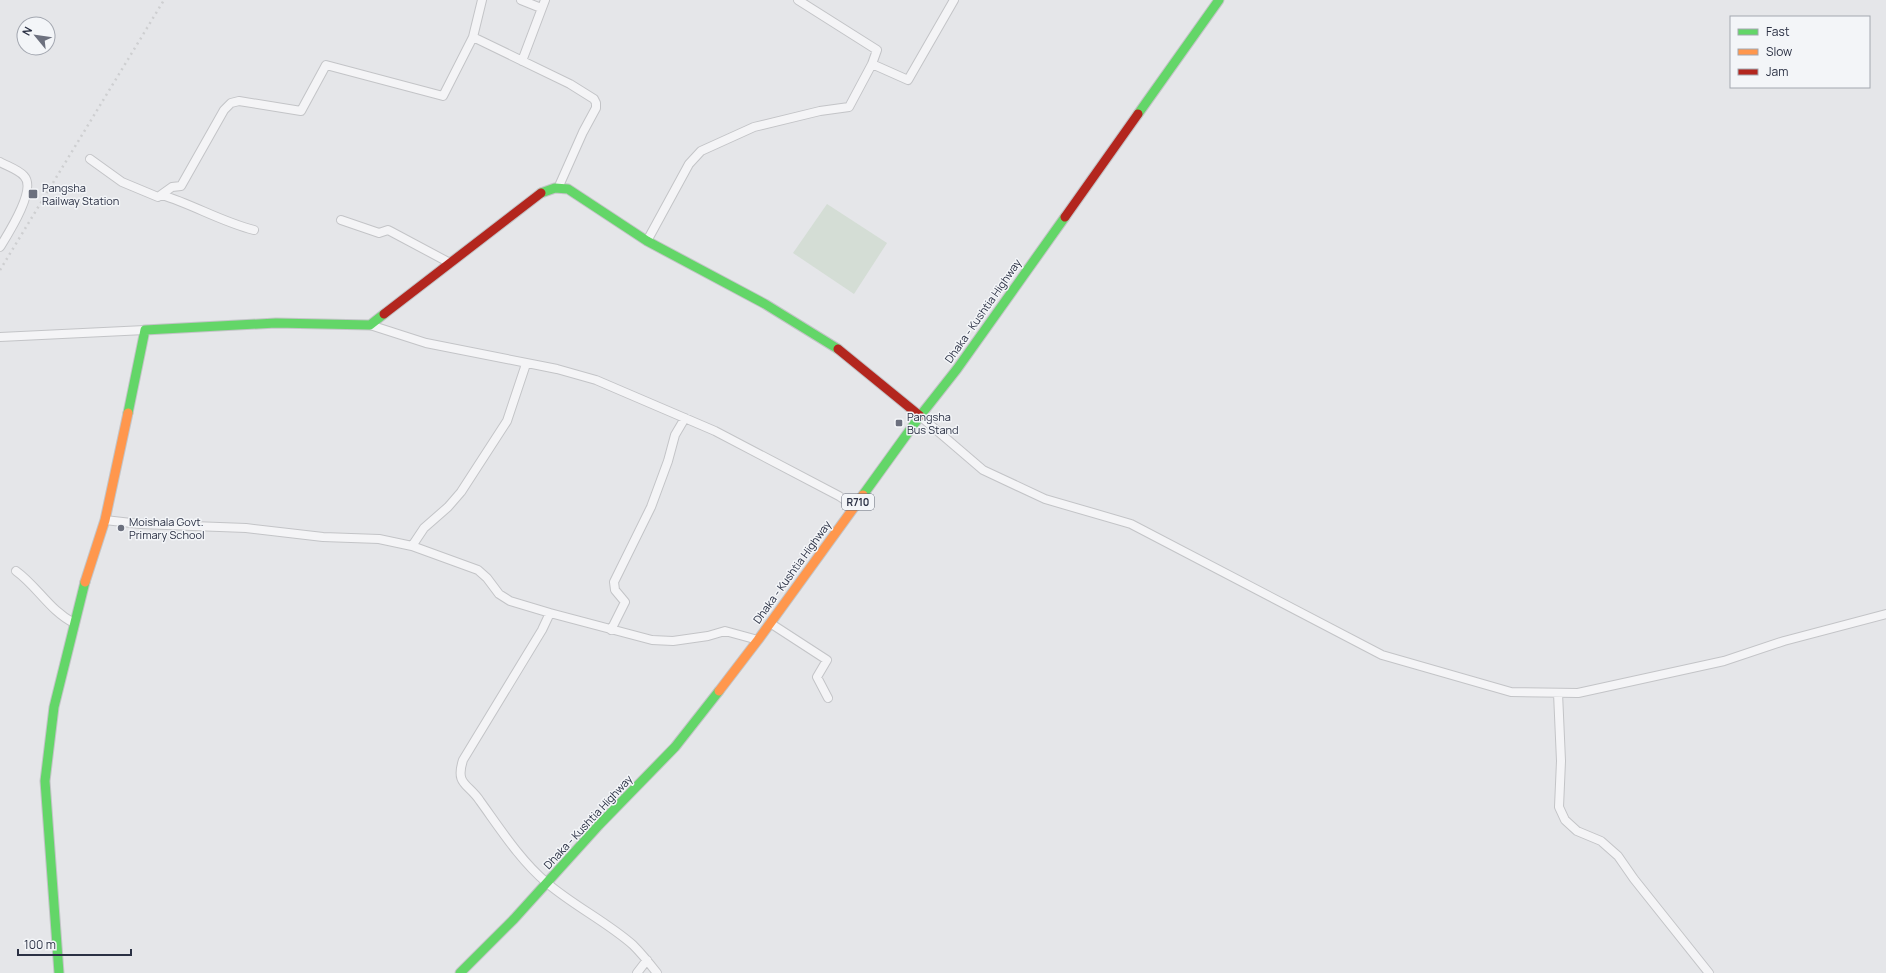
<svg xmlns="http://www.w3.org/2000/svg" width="1886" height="973" viewBox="0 0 1886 973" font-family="Manrope,sans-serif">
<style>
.green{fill:#d4ddd5}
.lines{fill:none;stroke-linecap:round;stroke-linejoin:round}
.street-casing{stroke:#c3c4c7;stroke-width:10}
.fast-casing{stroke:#c3c4c7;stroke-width:11}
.slow-casing{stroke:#c3c4c7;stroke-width:11}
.jam-casing{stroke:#c3c4c7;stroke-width:11}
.street{stroke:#f4f4f6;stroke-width:8}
.fast{stroke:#63d668;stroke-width:9}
.slow{stroke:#ff974d;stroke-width:9}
.jam{stroke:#b3261e;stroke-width:9}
.rail{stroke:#cecfd1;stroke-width:2.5;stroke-dasharray:2 4;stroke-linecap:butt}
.poi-dot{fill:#6c707e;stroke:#f3f5f8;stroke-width:1.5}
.labels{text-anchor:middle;stroke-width:3;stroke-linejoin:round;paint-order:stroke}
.shield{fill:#f3f5f8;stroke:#676c7a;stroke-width:1}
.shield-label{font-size:10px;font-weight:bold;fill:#2b3144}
.poi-label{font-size:11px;fill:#2b3144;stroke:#f3f5f8;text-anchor:start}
.street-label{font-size:11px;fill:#2b3144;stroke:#f3f5f8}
</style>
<rect width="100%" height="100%" fill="#e5e6e9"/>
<path class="green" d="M827,204L887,243L854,294L793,253Z"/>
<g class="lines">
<g class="street-casing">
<path id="street" d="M521,0L541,8
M798,0L877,50L872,64
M473,37L570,84L594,99L596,103V108L583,132L559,186
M522,61L545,0
M90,159L122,182L158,197L172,187L181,186L224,110L231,103L239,101L301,111L326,65L443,96L473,37L482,0
M0,162C7,166 19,170 24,176C37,189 8,234 0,247
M162,195C194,205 222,222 254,230
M341,220L379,233L388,230L390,231L450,263
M647,241L689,164L701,151L754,127L820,111L849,107L872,64L908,80L954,0
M370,325L426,343L557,369L596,380L715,431L839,496L855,507
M0,337L145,330
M920,416L983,470L1045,499L1131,524L1382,655L1511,692L1578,693L1724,661L1784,641L1886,614
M105,520L140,524L246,528L323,537L379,539L412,546L478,570L487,578L499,594L510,601L550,613
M412,546L424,528L448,507L461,492L507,421L526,364
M16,571C37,586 50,611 74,623
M770,623L827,660L817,677L828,698
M611,630L625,602L615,590L614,582L651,507L668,461L675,435L685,418
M1558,693L1561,761L1559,807L1565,820L1577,831L1601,841L1618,856L1634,879L1709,973
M637,973L647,960
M657,973C650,964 642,954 633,945C607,922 574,906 547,883C520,860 501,830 480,801C468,783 455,785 463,760L542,630L550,613L652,640L673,641L708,636L725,631L758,640"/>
</g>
<g class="fast-casing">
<path id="fast" d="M1138,114L1219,0
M541,193L555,188L568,189L647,241L765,304L838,349
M128,413L145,330L276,323L370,325L384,314
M863,495L920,416L957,369L1065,217
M59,973L45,781L54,707L85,582
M460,973L514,919L599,825L675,747L719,691"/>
</g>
<g class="slow-casing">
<path id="slow" d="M85,582L105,520L128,413
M719,691L758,640L863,495"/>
</g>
<g class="jam-casing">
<path id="jam" d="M1065,217L1138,114
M384,314L541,193
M838,349L920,416"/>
</g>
<use href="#street" class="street"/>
<use href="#fast" class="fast"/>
<use href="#slow" class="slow"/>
<use href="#jam" class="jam"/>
<path class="rail" d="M0,270L164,0"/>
</g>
<g class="poi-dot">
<rect x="28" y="189" width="10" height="10" rx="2"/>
<rect x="895" y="419" width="8" height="8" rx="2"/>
<circle cx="121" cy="528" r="4"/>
</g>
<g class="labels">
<rect class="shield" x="842" y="494" width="32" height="16" rx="3"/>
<g class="shield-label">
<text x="858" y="506">R710</text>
</g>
<g class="poi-label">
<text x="42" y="192">Pangsha<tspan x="42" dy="13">Railway Station</tspan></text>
<text x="907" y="421">Pangsha<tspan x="907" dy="13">Bus Stand</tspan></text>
<text x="129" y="526">Moishala Govt.<tspan x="129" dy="13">Primary School</tspan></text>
</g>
<g class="street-label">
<text transform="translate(983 311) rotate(-55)" y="4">Dhaka - Kushtia Highway</text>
<text transform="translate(792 572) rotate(-54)" y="4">Dhaka - Kushtia Highway</text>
<text transform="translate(588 822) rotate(-47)" y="4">Dhaka - Kushtia Highway</text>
</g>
</g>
<rect x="1730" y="16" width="140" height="72" fill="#f3f5f8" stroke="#a3a7b0"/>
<rect x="1738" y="29" width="20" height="6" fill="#63d668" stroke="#a3a7b0"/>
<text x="1766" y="36" font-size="12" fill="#2b3144">Fast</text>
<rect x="1738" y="49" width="20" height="6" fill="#ff974d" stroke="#a3a7b0"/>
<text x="1766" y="56" font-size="12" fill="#2b3144">Slow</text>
<rect x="1738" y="69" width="20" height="6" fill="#b3261e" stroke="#a3a7b0"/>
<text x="1766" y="76" font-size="12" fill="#2b3144">Jam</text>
<g transform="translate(36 36) rotate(299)"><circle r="19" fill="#f3f5f8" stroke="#a3a7b0"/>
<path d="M0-3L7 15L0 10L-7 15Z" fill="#6c707e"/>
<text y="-6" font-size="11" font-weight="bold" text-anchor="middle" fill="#2b3144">N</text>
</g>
<path d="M18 949v6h113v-6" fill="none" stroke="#2b3144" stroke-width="2"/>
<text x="24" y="949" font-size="12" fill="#2b3144" stroke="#f3f5f8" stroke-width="3" paint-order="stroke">100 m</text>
</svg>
